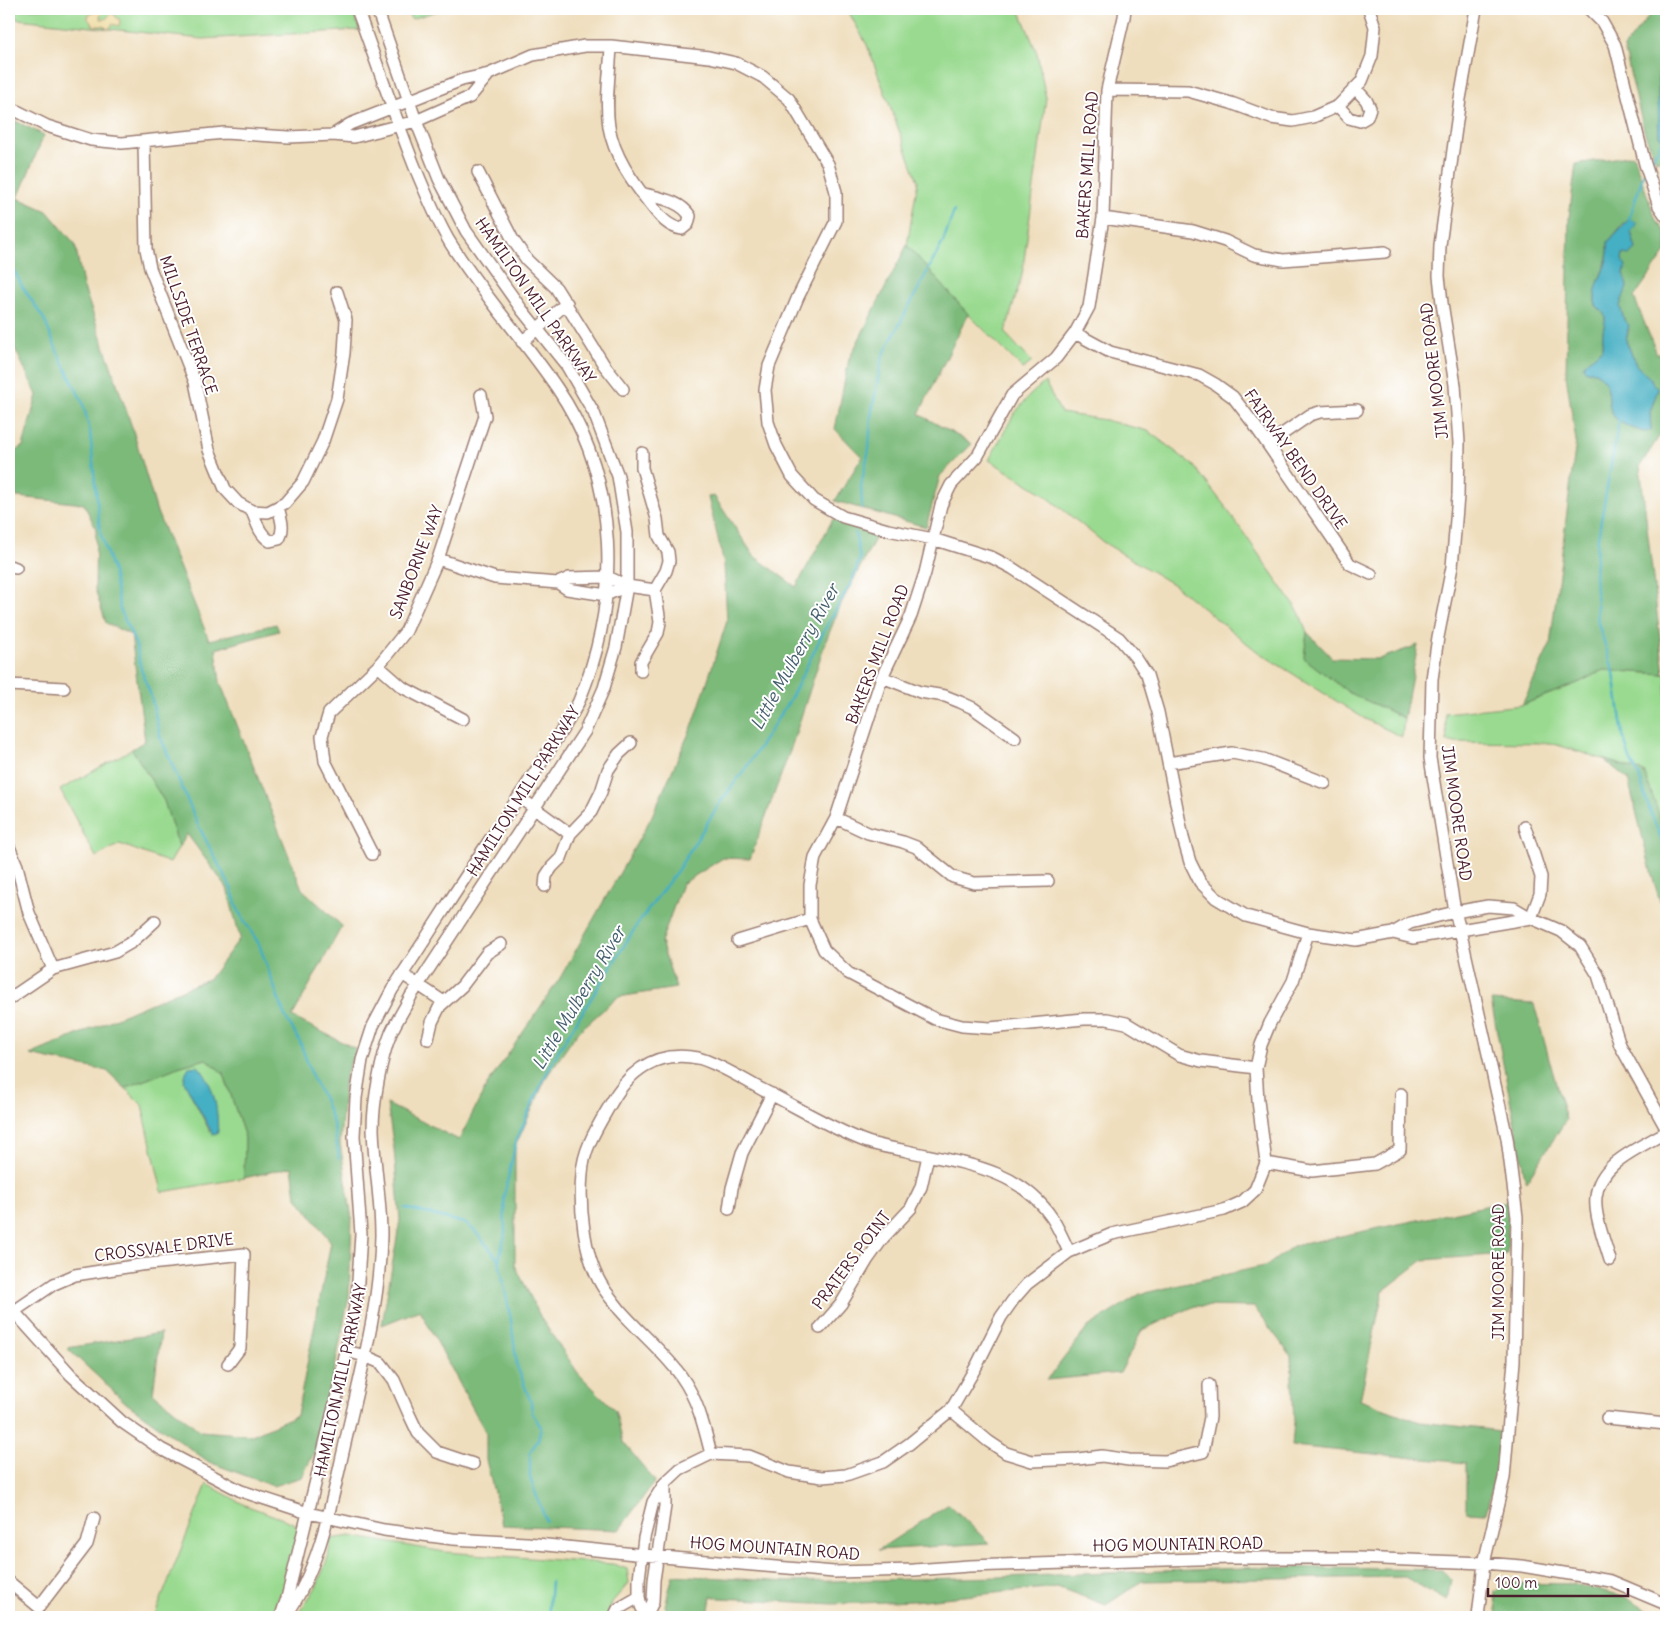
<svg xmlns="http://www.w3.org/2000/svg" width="1675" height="1626" viewBox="0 0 1675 1626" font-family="Delius,sans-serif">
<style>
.green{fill:#9ada90;stroke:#727c5e;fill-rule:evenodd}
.forest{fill:#7bba7a;stroke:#626c52;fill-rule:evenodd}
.sand{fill:#eeda9e;stroke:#9c7c64}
.water{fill:#44afc3;stroke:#476777}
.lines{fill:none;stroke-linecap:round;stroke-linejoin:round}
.stream{stroke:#44afc3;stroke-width:2.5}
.minor-casing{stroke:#9c7e74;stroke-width:14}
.minor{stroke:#fff;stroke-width:11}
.labels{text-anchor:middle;stroke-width:4;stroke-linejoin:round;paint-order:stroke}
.street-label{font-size:16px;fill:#4a1f2b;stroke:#fff}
.water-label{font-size:18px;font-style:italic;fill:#47606f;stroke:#fff}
</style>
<rect width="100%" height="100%" fill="#fff"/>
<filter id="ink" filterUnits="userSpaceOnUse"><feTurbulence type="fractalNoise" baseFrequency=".02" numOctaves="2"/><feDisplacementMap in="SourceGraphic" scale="10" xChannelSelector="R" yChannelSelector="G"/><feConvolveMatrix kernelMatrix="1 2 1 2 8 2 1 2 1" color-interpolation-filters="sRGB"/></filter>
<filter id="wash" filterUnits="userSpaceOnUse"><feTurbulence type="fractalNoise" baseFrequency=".0096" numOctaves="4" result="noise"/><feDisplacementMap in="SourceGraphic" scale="20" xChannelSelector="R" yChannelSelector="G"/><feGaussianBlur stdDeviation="1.12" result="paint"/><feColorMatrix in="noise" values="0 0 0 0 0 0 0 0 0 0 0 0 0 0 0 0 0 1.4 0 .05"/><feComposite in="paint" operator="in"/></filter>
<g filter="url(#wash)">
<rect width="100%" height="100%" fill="#efdebd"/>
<path class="green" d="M9,9H351L360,30L202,39L9,18Z
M406,9H444L411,19Z
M847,9H1019L1037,53L1046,98L1022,275L1005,333L1032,362L1023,369L968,314L907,245L918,181L867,45Z
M1045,382L1061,413L1105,420L1148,431L1193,465L1224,505L1299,612L1307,632L1304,658L1348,692L1404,718L1402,737L1365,719L1258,652L1174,585L1103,542L1041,492L989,460L1014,414L1030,395Z
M1603,670L1664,674L1666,676V834L1644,772L1551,743L1447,742L1445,713L1522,705L1580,682Z
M132,749L164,801L179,847L170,863L120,844L96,857L60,790Z
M206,1059L224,1074L245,1138L244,1178L162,1192L142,1105L125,1088L178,1067ZM184,1081L217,1128L218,1131L209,1130Z
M207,1484L245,1505L294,1523L300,1534L278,1617H154Z
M350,1536L445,1552L613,1564L627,1569L629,1583L612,1602L607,1617H296L317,1586L328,1557L331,1539Z"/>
<path class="forest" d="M1654,9H1666V65L1659,73L1658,81L1659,136L1666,142V157L1656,161L1645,134L1624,48Z
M9,118L44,135L18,198L47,211L75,244L83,285L132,427L157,512L209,640L276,624L279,631L216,649L220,682L302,889L342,926L292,1017L356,1049L345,1077L340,1143L352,1219L349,1296L321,1439L302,1477L273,1486L209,1462L126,1403L67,1348L161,1333L153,1393L200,1431L252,1435L297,1415L331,1242L296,1196L292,1167L244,1178L245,1138L224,1074L206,1059L178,1067L125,1088L107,1071L30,1055L210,978L240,938L227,888L187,834L179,847L164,801L132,749L145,741L131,635L106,623L95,589L96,529L84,504L9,496V455L23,446L37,395L9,336Z
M1633,155L1656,220L1666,233V252L1634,297L1657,354L1666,353V426L1640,466L1664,674H1666V676L1664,674L1603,670L1580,682L1522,705L1550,645L1576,441L1566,375L1569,217L1576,164ZM1624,223L1631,232L1636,249L1623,253L1622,260L1627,287L1619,306L1629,330L1626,340L1636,365L1650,378L1653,384L1658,389L1650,412L1651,430L1645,432C1634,429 1617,424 1612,413C1606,401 1612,391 1603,379C1598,373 1594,371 1587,371L1583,367C1586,357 1601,356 1603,345C1604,341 1602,337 1603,333C1603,327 1607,321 1604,314C1600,307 1594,309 1595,298C1595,279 1610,266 1608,242Z
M907,245L968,314L919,414L972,444L940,476L926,527L835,501L862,457L835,429L849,359Z
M714,496L754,556L796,587L833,519L878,533L842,602L825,643L791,748L750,859L723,858L682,884L661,942L676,988L618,997L577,1033L547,1076L515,1147V1265L542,1320L578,1373L615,1410L623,1442L655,1481L619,1530L502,1525L486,1460V1433L420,1310L382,1325L400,1220L394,1149L387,1104L459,1140L487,1085L560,978L651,818L694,722L727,621L724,564L708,497Z
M1307,632L1332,658L1379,659L1418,645L1404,718L1348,692L1304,658Z
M1604,760L1644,772L1666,834V921L1652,875L1628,779Z
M1491,1001L1534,1004L1566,1120L1526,1182Z
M1509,1201L1507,1254L1423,1260L1383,1291L1360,1400L1420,1422L1501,1431L1496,1471L1486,1513L1466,1512V1463L1292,1446L1294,1422L1291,1356L1254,1307L1195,1306L1142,1330L1120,1373L1047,1380L1088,1327L1140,1294L1268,1265L1293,1246Z
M949,1504L989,1543L878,1550Z
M1269,1567L1442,1570L1451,1579L1447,1601L1405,1577L1142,1581L1106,1605L1057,1587L913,1601L833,1604L720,1598L711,1596L708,1617H671L665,1606L673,1575L789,1582L1001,1577Z
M1504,1583L1575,1584L1630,1599L1660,1617H1496L1495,1592Z"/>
<path class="sand" d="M99,9L104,10V12L100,16L101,19H106L111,13L114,14L116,17L120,20L119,26L112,24L111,27L108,29L103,26H94L88,19V16Z"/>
<path class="water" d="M1666,65V142L1659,136L1658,81L1659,73Z
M1629,219L1637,223L1631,232L1636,249L1629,255L1623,254L1622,260L1626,266L1624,273L1627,287L1620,306L1624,320L1629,325L1626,340L1636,365L1650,378L1653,384L1658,389L1650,412L1651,430L1645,432C1634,429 1617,424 1612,413C1606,401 1612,391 1603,379C1598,372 1594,371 1586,371L1583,367C1586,357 1601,356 1603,345C1604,341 1602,337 1603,333C1603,327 1607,321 1604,314C1600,307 1595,309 1595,298C1595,279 1611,266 1608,242Z
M198,1066C209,1077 216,1098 217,1115C218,1120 217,1126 218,1131L217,1134L213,1135L184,1081L186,1072L189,1067Z"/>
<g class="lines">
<path class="stream" d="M1649,164L1663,139
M1629,219L1644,173
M9,260L22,286L44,319L57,351L83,403L90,432L100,531L113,572L120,609L136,645L141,669L151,696L160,736L198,825L231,888L239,912L259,944L284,1014L300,1042L313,1079L324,1099L334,1126L339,1158
M1619,421L1597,543L1595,575L1598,623L1614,673L1623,735L1630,759L1639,776L1648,805L1666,852
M862,508L861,485L869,449L871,416L882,357L943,242L954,211
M405,1208L464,1223L473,1229L499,1260
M546,1521L530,1478V1452L538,1440L541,1427L532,1413L531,1402L517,1366L511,1320L499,1260L505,1234L504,1196L516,1142L536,1095L557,1053L637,925L679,868L721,801L748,765L791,698L826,627L852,581L860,558L855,533
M551,1582L549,1608L552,1617"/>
</g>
</g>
<g filter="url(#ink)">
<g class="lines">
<g class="minor-casing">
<path id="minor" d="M1125,9L1124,17L1107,90L1103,218L1089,307L1075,333L1056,358L1012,395L977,457L951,485L941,505L925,573L911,616L882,677L836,818L815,857L810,885V919L824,950L848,973L935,1019L962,1026L990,1028L1084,1019H1107L1126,1023L1179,1055L1201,1061L1256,1068
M1476,9L1460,99L1440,245L1439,276L1442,303L1455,385L1459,443L1458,496L1452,567L1438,637L1432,679L1430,758L1455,912L1460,930L1507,1138L1517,1217L1514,1361L1504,1478L1484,1563L1478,1617
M1589,9L1602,22L1615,45L1645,164L1659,206L1666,216
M611,46C610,72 605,100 609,127C614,156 632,181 650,204C659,215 667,227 682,229L688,224L690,216C680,200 658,198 641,193
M1107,90L1188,91L1231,103L1271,118L1293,121L1313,117L1338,106L1362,81L1372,56L1375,27L1369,9
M1338,106L1349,118L1360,121L1367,117L1370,108L1366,100L1355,88
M9,107L47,126L91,140L122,143L224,133L289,137L333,135L354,137L416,121L470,97L489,74
M333,135L350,124L462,80L489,74L533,55L585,46H611L709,57L736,63L763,77L789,99L828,164L836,192V221L798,297L769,366L765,390L768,422L776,445L792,476L814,500L843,517L888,530L933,539L993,558L1012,568L1119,638L1136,658L1147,675L1158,712L1183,838L1190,862L1200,882L1216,898L1246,916L1308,933L1356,940L1393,933L1410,923L1455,912L1488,906L1514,908L1531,918L1561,931L1580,946L1598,975L1620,1045L1666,1128
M144,141L146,249L150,268L195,382L209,450L225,489L238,503L252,511L268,512L285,503L303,482L323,441L337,399L344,353L346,320L337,292
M478,172L513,240L527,260L556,288L604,365L623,389
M1103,218L1193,231L1225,241L1254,255L1283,260L1385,252
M1075,333L1110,352L1199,375L1215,384L1233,397L1253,423L1350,564L1371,574
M522,342L567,303
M1268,444L1310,415L1320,412L1357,410
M252,511C257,523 259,534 270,541L279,539C285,528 281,519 278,507
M438,559L495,578L558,583
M9,566L16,568
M608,577L627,586L606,595L567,589L558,583L569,578Z
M627,586L655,590
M378,666L402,687L463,719
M641,671V662L658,633L660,622L655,590L666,571L669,561L668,552L659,536L657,519L642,468V453
M882,677L920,692L945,696L960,702L973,708L1015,738
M9,685L64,688
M1168,763L1232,753L1263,759L1325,783
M519,797L570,834
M836,818L868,833L903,842L916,847L953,877L974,883L1048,881
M1525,827L1541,877L1540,894L1531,918
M9,847L17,866L29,913L53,969
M372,854L325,761L322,736L329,713L378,666L406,631L438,559L485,416L481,395
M545,886L546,876L552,867L561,858L570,834L591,812L601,792L608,770L619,754L631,743
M1393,933L1413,938L1531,918
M738,941L810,919
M402,974L444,1002
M9,999L53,969L115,952L132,942L155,921
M428,1039L432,1022L440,1006L462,986L487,953L501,944
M1266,1163L1312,1171L1375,1164L1400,1150L1401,1094
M729,1209L732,1188L742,1153L772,1094
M1610,1260C1605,1242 1594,1216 1596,1197C1599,1162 1640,1148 1666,1132
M9,1306L71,1375L122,1422L161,1449L241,1491L308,1513L384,1530L453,1539L527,1543L684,1559L834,1572L914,1570L969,1566L1230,1558H1357L1484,1563L1522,1566L1611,1581L1666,1604
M13,1312L54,1284L75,1275L140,1265L244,1254L240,1348L228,1364
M820,1328L841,1304L868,1259L883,1238L911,1208L921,1187L928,1156
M346,1351L365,1356L381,1363L394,1380L409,1414L418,1433L437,1452L473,1464
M951,1410L988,1441L1006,1453L1032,1461L1078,1459L1102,1456L1129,1460L1165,1461L1203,1452L1210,1417L1209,1385
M1607,1418L1666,1424
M711,1454C704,1426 698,1400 681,1376C665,1353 639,1332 620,1310C614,1302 606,1293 601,1284C584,1256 579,1206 582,1174C583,1149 598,1126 610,1105C629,1070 656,1050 698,1058C715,1062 745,1080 761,1089C795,1106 827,1126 862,1140C876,1146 892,1148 907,1151C961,1163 1019,1168 1052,1218C1059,1229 1064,1241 1069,1252
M9,1582L39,1607L87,1544L94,1518
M281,1616L287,1598L338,1391L357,1297L361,1234L354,1136L356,1098L362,1060L373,1026L392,990C429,934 464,878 501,823C519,797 536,771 553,744C562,730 572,716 579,701C621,601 620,480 557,388C523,338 481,293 449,241C435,217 425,191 414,165C394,114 376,61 357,9
M646,1616L653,1602L654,1580L665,1506V1483
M285,1617C321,1567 332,1499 346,1439C361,1372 380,1304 381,1235C381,1199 374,1164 373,1129C373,1102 381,1058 391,1033C397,1020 405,1008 411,996L585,731L604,688L616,647L627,586V532L618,476L594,413L567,366L522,310L466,231L439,179L416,121L377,9
M614,1617L618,1609L639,1597
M646,1617L641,1606L639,1597V1579L644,1538L653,1502L665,1483L680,1469L711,1454L749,1456L789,1472L822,1477L846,1475L883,1462L909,1444L951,1410L977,1365L1001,1317L1013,1300L1027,1284L1069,1252L1112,1234L1224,1210L1242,1202L1255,1190L1266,1163L1258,1101L1256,1068L1261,1045L1270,1023L1293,981L1308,933"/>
</g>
<use href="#minor" class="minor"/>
</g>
</g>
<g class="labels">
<g class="street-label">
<text transform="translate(1087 165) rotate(-86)" y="6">BAKERS MILL ROAD</text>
<text transform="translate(536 300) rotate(55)" y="6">HAMILTON MILL PARKWAY</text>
<text transform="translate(189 325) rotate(71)" y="6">MILLSIDE TERRACE</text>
<text transform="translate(1434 371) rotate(-97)" y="6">JIM MOORE ROAD</text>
<text transform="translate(1296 459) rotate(55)" y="6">FAIRWAY BEND DRIVE</text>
<text transform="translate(416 562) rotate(-69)" y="6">SANBORNE WAY</text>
<text transform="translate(877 654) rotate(-69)" y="6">BAKERS MILL ROAD</text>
<text transform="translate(523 791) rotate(-58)" y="6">HAMILTON MILL PARKWAY</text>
<text transform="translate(1457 813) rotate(82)" y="6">JIM MOORE ROAD</text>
<text transform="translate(164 1247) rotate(-7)" y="6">CROSSVALE DRIVE</text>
<text transform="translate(851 1260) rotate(-53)" y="6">PRATERS POINT</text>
<text transform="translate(1498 1272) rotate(-90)" y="6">JIM MOORE ROAD</text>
<text transform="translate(340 1380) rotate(-78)" y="6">HAMILTON MILL PARKWAY</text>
<text transform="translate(1178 1544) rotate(-1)" y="6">HOG MOUNTAIN ROAD</text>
<text transform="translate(775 1548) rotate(4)" y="6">HOG MOUNTAIN ROAD</text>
</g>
<g class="water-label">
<text transform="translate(795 657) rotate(-61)" y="6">Little Mulberry River</text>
<text transform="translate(579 998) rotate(-59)" y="6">Little Mulberry River</text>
</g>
</g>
<rect width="1675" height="1626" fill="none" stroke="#fff" stroke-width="30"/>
<path d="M1488 1588v8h140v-8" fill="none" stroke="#4a1f2b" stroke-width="2.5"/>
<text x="1495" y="1588" font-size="15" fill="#4a1f2b" stroke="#ffffff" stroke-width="4" paint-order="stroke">100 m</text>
</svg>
